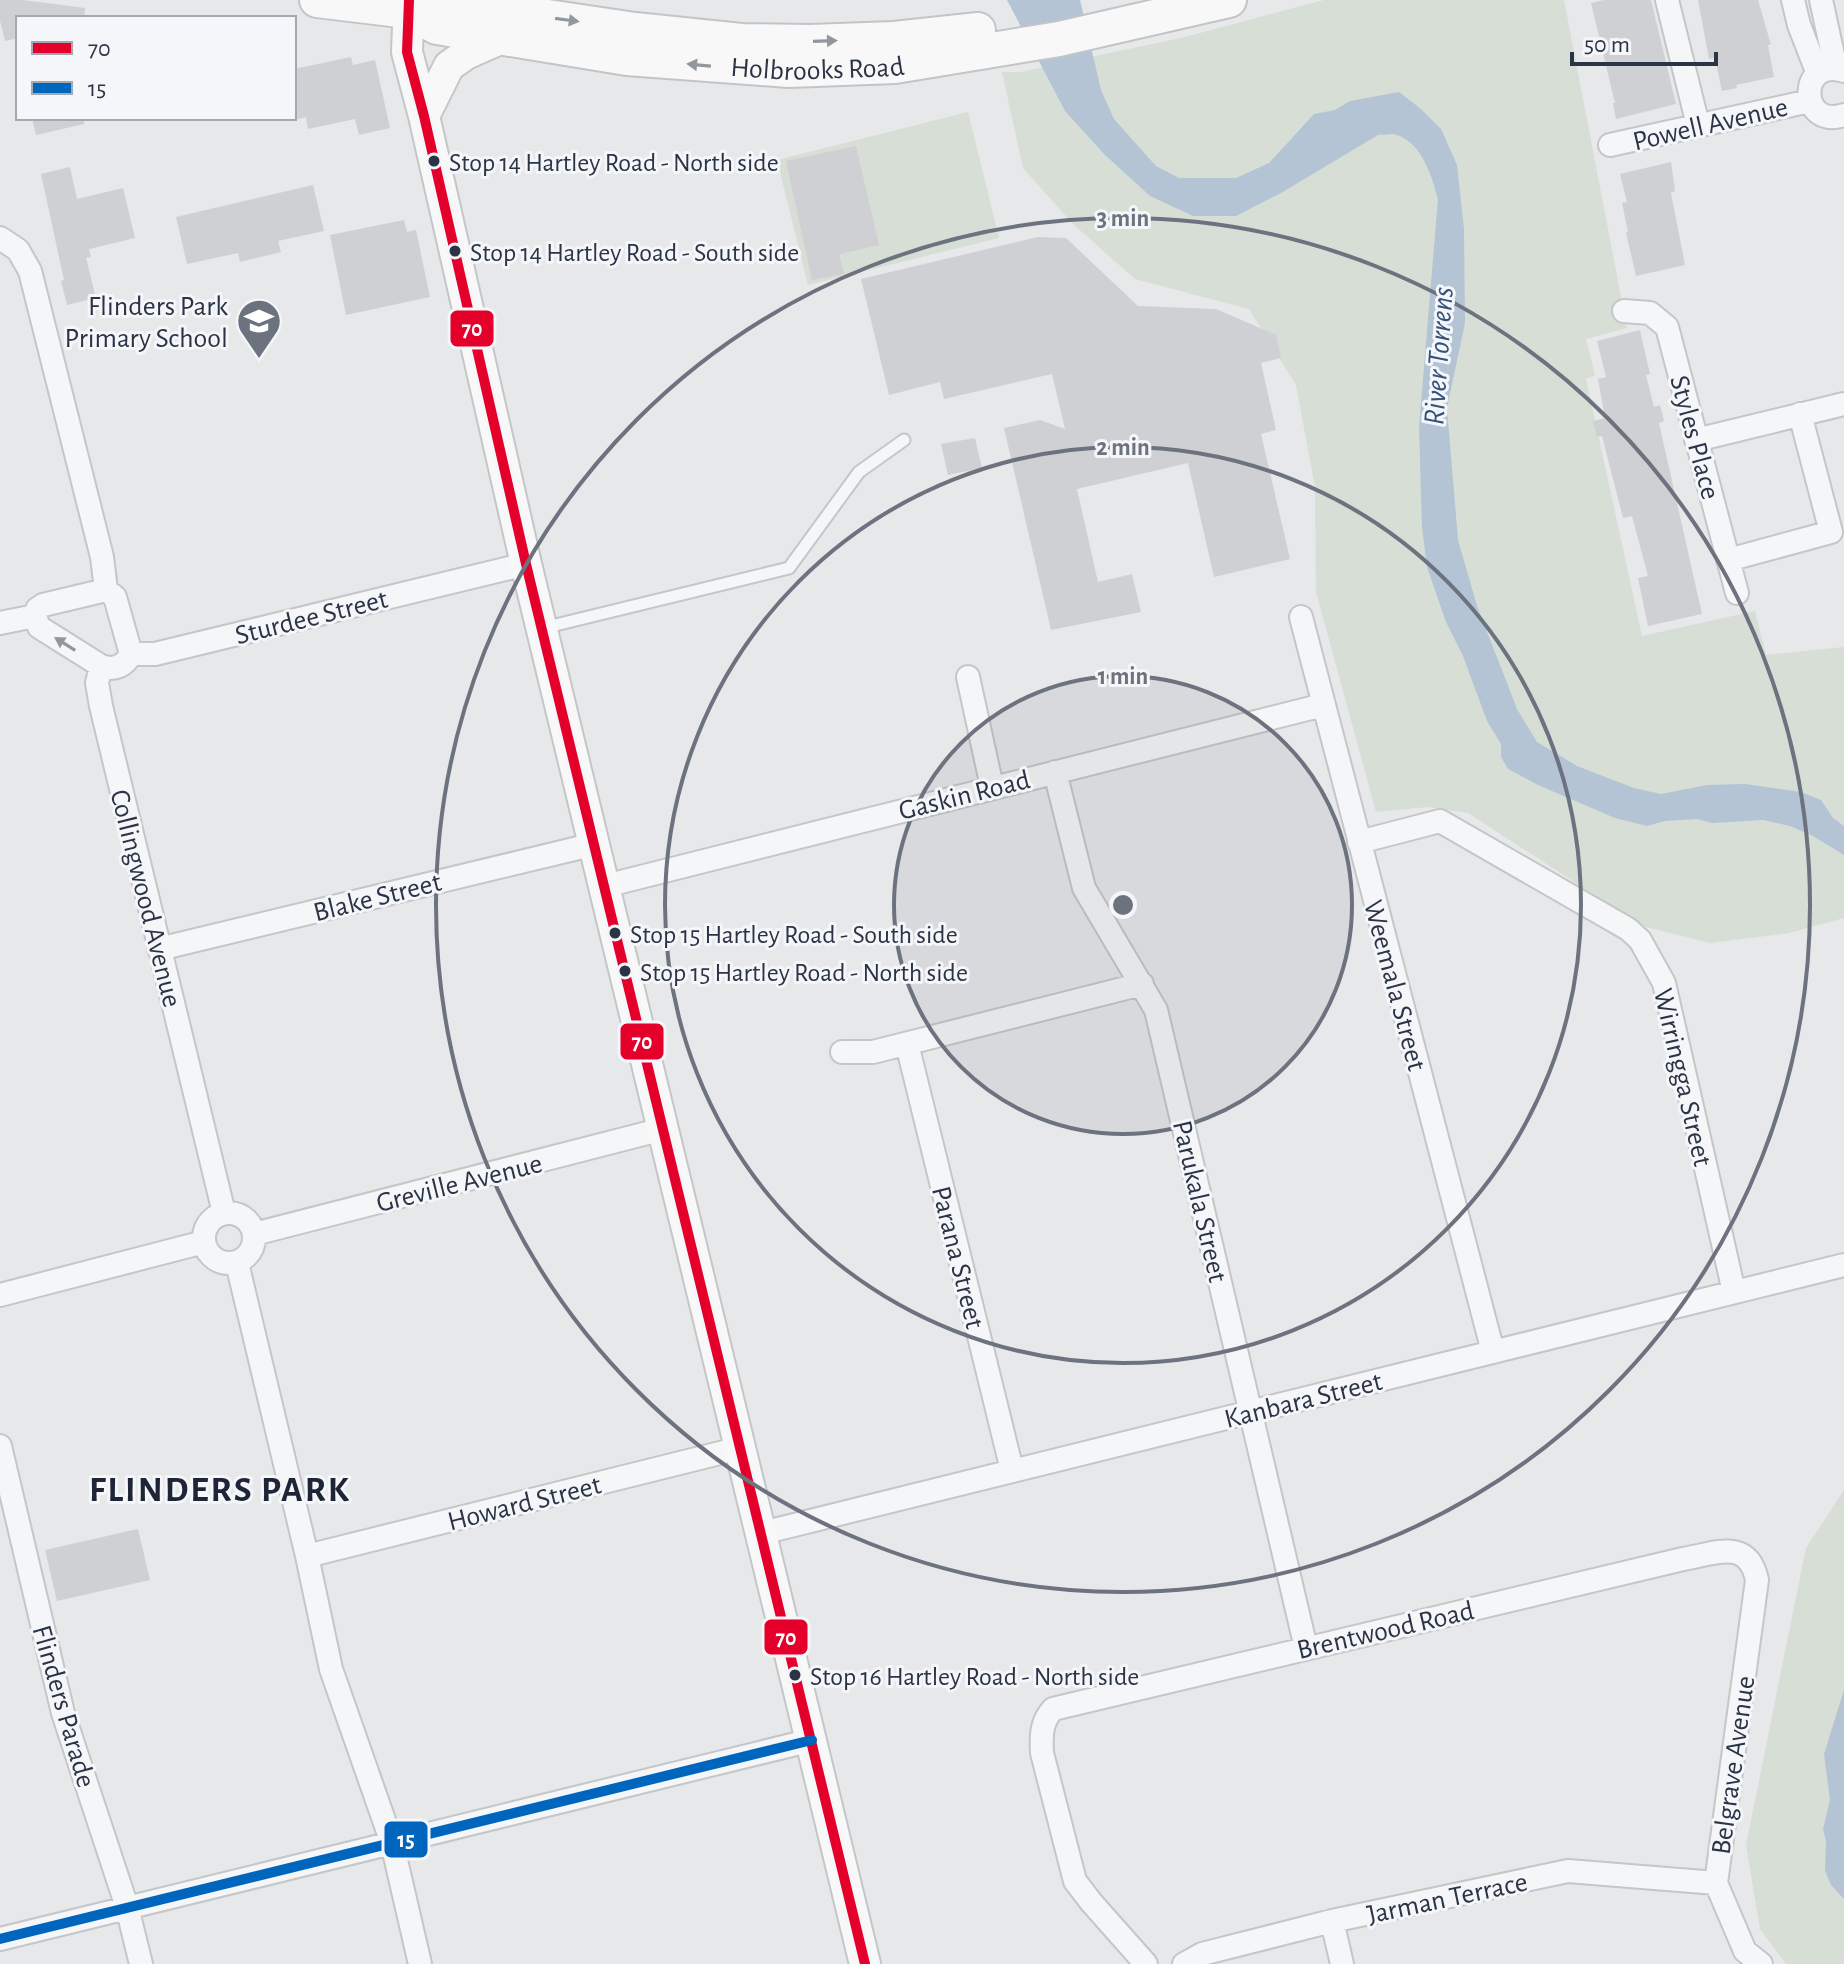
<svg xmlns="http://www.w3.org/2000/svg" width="1844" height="1964" viewBox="0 0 1844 1964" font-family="'Alegreya Sans',sans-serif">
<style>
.green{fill:#d6ded6}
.water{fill:#b4c4d5}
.building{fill:#ced0d3}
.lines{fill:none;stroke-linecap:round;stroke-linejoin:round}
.lane-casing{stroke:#c4c6c8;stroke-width:15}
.street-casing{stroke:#c4c6c8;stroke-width:26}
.secondary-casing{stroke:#c4c6c8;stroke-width:34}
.primary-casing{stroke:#c2c5c8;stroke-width:38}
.lane{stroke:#f5f6f7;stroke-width:11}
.street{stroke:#f5f6f7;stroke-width:22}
.secondary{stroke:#f8f8f8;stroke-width:30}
.primary{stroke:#f8f8f8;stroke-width:34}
.bus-1-casing{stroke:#f4f6f9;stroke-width:16}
.bus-2-casing{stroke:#f4f6f9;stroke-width:16}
.bus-1{stroke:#e4002b;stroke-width:10}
.bus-2{stroke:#0065bd;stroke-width:10}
.oneway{fill:#92969e}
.oneway2{fill:#90959e}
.ring{fill:none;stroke:#6c737f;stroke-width:4}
.bus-dot{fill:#2b3445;stroke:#f4f6f9;stroke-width:3}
.labels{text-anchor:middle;stroke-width:6;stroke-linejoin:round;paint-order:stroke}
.bus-label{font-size:26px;fill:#2b3445;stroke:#f4f6f9;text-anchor:start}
.street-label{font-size:28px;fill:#2b3445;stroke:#f4f6f9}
.poi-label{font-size:28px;fill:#2b3445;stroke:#f4f6f9;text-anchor:end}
.water-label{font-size:30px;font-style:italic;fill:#34527a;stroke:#f4f6f9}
.district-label{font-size:36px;font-weight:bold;letter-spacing:2px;fill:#1d2536;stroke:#f4f6f9}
.centre{fill:#6c737f;stroke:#f4f6f9;stroke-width:4}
.ring-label{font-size:24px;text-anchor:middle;font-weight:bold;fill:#6c737f;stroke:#f4f6f9;stroke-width:6;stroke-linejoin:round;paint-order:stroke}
.line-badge{stroke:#f4f6f9;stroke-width:3}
.badge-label{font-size:22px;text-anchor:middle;font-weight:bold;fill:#fff}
</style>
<rect width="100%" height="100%" fill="#e6e8ea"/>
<path class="green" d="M1324,0H1564L1627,328L1586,339L1595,375L1586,379L1642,636L1755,611L1766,655L1844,647V918L1789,933L1710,943L1642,926L1468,813L1427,807L1376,812L1316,592L1315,487L1296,385L1249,309L1135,279L1073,224L1023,168L1002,72H1021L1185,37Z
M968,112L999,238L808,285L777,160Z
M1844,1490V1964H1786L1760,1929L1746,1845L1806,1548Z"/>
<path class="water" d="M1007,0H1080L1101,90L1114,119L1156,166L1179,178H1236L1269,163L1314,114L1335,110L1350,101L1399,92L1421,109L1441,129L1457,165L1464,229L1465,323L1447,408L1458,540L1478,609L1507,683L1517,709L1537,742L1577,766L1634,788L1661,794L1707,785L1745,784L1801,792L1821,800L1833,818L1844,826V855L1813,836L1790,826L1763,820L1712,823L1697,819L1665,821L1647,826L1615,818L1538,785L1508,769L1501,757V744L1487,721L1463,656L1446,622L1427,567L1422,528L1419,427L1438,199C1432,177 1422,143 1397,135C1392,133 1384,135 1378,135L1281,193L1236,216H1193L1150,196L1105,155L1065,111Z
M1844,1690V1899L1831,1885L1825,1871L1826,1841L1823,1829L1830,1800L1824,1754Z"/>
<path class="building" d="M0,0H23L85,8L84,18H18V38L5,41L0,21Z
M1604,0H1651L1676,104L1616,119L1613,103H1615L1591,3Z
M1698,0H1758L1771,45H1768L1774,77L1736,85L1737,88L1722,91L1715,58L1709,59Z
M351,57L353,65L375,60L390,128L359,135L355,119L308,129L306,117L294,120V69Z
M32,118H84V124L36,135Z
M856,146L879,245L839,254L844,274L812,280L786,161Z
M1671,162L1675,191L1671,193L1685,265L1636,276L1626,233L1628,232L1622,203L1627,202L1620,174Z
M70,167L77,199L123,188L135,238L89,249L91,257L86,258L96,298L67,305L61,281L64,280L41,174Z
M313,185L324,231L278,241L281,252L240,262L238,253L187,264L176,217Z
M404,220L407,232L416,230L430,297L346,315L330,235Z
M1038,237L1066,238L1138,306L1216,309L1276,335L1281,358L1261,363L1276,430L1261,434L1290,559L1214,577L1188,463L1077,489L1098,582L1132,574L1141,612L1051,630L1004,428L1040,420L1065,429L1052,374L944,399L940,382L889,395L861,279Z
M1640,330L1650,374L1646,375L1654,407L1660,405L1664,421L1659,423L1702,614L1648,626L1638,578L1648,576L1632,516L1623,518L1602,436L1597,437L1593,421L1605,418L1598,379L1606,377L1597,341Z
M975,438L982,468L948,475L941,444Z
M138,1529L150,1580L57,1601L45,1550Z"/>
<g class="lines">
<g class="lane-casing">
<path id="lane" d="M543,628L789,568L859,472L904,440"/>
</g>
<g class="street-casing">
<path id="street" d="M1667,0L1698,125
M1793,0L1799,25L1818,74
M1821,0L1836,69
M1844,71C1798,56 1798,130 1844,115
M1610,145L1810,101
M0,238L18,250L30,271L102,557L106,590L115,597L131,654
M1624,311L1650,313L1667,327L1737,593
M1696,440L1844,404
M1728,560L1831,532L1800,414
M35,616L39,627L101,666C114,671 125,666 131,654
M1301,617L1493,1352
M0,623L35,616L37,609L43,605L106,590
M131,654H155L526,564
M101,666L97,683L101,706L224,1213
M968,677L992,787
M1055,772L1084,888L1156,1010L1306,1648
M1359,842L1440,821L1628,929L1640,940L1664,983L1734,1292
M605,886L1323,705
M159,949L595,844
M907,1044L1012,1470
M842,1052H873L1142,984
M204 1238a25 25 0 1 1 50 0a25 25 0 1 1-50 0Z
M254,1234L663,1129
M237,1263L307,1556L331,1669L392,1843L420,1964
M0,1295L204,1242
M0,1446L63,1713L127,1907L141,1964
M762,1533L1844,1265
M307,1556L740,1448
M1332,1921L1342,1964
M0,1939L812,1740
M1146,1964L1091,1902L1075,1881L1042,1753C1041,1736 1041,1722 1053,1709L1683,1559C1715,1554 1748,1537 1757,1580L1716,1883L1745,1951L1761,1964
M1184,1964L1202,1954L1332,1921L1568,1871L1716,1883"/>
</g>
<g class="secondary-casing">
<path id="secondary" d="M409,0L407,52L424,116L526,564L865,1964
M424,116L449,66L466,54L500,39"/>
</g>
<g class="primary-casing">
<g id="primary">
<path id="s1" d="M317,0L408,11L437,27L627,58L789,70L895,66L1059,39L1229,0"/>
<path d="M408,11L439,1L635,30L741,41L810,42L894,39L978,30"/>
</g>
</g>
<use href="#lane" class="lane"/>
<use href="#street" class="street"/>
<use href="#secondary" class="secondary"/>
<use href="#primary" class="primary"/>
<g class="bus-1-casing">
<path id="bus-1" d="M409,0L407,52L424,116L526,564L865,1964"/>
</g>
<g class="bus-2-casing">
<path id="bus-2" d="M0,1939L812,1740"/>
</g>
<use href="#bus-1" class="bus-1"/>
<use href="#bus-2" class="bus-2"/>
</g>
<defs><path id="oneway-solid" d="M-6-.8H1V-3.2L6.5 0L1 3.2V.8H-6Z" transform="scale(2)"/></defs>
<g class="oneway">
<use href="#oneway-solid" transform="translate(567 20) rotate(8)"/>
<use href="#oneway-solid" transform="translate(825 41) rotate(-2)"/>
<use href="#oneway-solid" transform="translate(699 65) rotate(-175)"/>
</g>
<use class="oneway2" href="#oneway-solid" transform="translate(65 644) rotate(-148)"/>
<circle cx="1123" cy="905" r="229" fill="#6c737f" fill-opacity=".12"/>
<g class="ring">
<circle cx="1123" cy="905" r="229"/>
<circle cx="1123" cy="905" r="458"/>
<circle cx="1123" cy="905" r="687"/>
</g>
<defs>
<g id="school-pin" transform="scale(2.3)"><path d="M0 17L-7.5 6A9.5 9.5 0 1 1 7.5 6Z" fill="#6c737f" stroke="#f4f6f9"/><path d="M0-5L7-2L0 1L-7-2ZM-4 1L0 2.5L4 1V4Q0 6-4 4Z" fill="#fff"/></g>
</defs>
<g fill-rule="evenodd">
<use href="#school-pin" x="259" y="321"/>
</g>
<g class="bus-dot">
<circle cx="434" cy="161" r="7"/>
<circle cx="455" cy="251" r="7"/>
<circle cx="615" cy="933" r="7"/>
<circle cx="625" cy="971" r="7"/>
<circle cx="795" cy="1675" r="7"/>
</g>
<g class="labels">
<g class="bus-label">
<text x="449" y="171">Stop 14 Hartley Road - North side</text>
<text x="470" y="261">Stop 14 Hartley Road - South side</text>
<text x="630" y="943">Stop 15 Hartley Road - South side</text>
<text x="640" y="981">Stop 15 Hartley Road - North side</text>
<text x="810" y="1685">Stop 16 Hartley Road - North side</text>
</g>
<g class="street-label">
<text dy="10" stroke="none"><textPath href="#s1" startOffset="508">Holbrooks Road</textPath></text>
<text transform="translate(1710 123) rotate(-13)" y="10">Powell Avenue</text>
<text transform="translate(1696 437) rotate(75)" y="10">Styles Place</text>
<text transform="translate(311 616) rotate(-14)" y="10">Sturdee Street</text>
<text transform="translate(964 794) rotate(-14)" y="10">Gaskin Road</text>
<text transform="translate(377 896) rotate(-14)" y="10">Blake Street</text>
<text transform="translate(147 898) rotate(76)" y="10">Collingwood Avenue</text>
<text transform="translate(1396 985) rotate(75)" y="10">Weemala Street</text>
<text transform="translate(1684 1077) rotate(77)" y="10">Wirringga Street</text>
<text transform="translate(459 1182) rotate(-14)" y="10">Greville Avenue</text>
<text transform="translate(1201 1201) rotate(77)" y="10">Parukala Street</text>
<text transform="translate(959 1257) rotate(76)" y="10">Parana Street</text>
<text transform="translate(1303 1399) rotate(-14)" y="10">Kanbara Street</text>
<text transform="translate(524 1502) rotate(-14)" y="10">Howard Street</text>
<text transform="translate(1385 1629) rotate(-13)" y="10">Brentwood Road</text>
<text transform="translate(65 1706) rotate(74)" y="10">Flinders Parade</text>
<text transform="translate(1732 1765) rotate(-82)" y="10">Belgrave Avenue</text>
<text transform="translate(1447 1897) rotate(-12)" y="10">Jarman Terrace</text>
</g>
<g class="poi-label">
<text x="228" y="315">Flinders Park<tspan x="228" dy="32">Primary School</tspan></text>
</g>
<g class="water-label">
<text transform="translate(1438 356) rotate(-86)" y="10">River Torrens</text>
</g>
<g class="district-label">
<text x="220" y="1501">FLINDERS PARK</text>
</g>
</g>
<circle cx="1123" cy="905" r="12" class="centre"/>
<g class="ring-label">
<text x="1123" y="226">3 min</text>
<text x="1123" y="455">2 min</text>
<text x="1123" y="684">1 min</text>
</g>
<g class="line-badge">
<rect x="449" y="309" width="46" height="39" rx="8" fill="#e4002b"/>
<rect x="619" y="1022" width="46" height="39" rx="8" fill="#e4002b"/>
<rect x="763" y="1618" width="46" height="38" rx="8" fill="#e4002b"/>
<rect x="383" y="1820" width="46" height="39" rx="8" fill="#0065bd"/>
</g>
<g class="badge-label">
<text x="472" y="336">70</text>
<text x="642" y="1049">70</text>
<text x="786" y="1645">70</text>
<text x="406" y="1847">15</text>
</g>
<rect x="16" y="16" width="280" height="104" fill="#f4f6f9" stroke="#a4a8b1" stroke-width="2"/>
<rect x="32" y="42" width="40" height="12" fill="#e4002b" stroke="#a4a8b1" stroke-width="2"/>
<text x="88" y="56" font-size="24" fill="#2b3445">70</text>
<rect x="32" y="82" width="40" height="12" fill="#0065bd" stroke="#a4a8b1" stroke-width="2"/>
<text x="88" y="96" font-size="24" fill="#2b3445">15</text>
<path d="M1572 52v12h144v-12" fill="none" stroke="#2b3445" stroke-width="4"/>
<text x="1584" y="52" font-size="24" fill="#2b3445" stroke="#f4f6f9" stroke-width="6" paint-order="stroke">50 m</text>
</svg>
